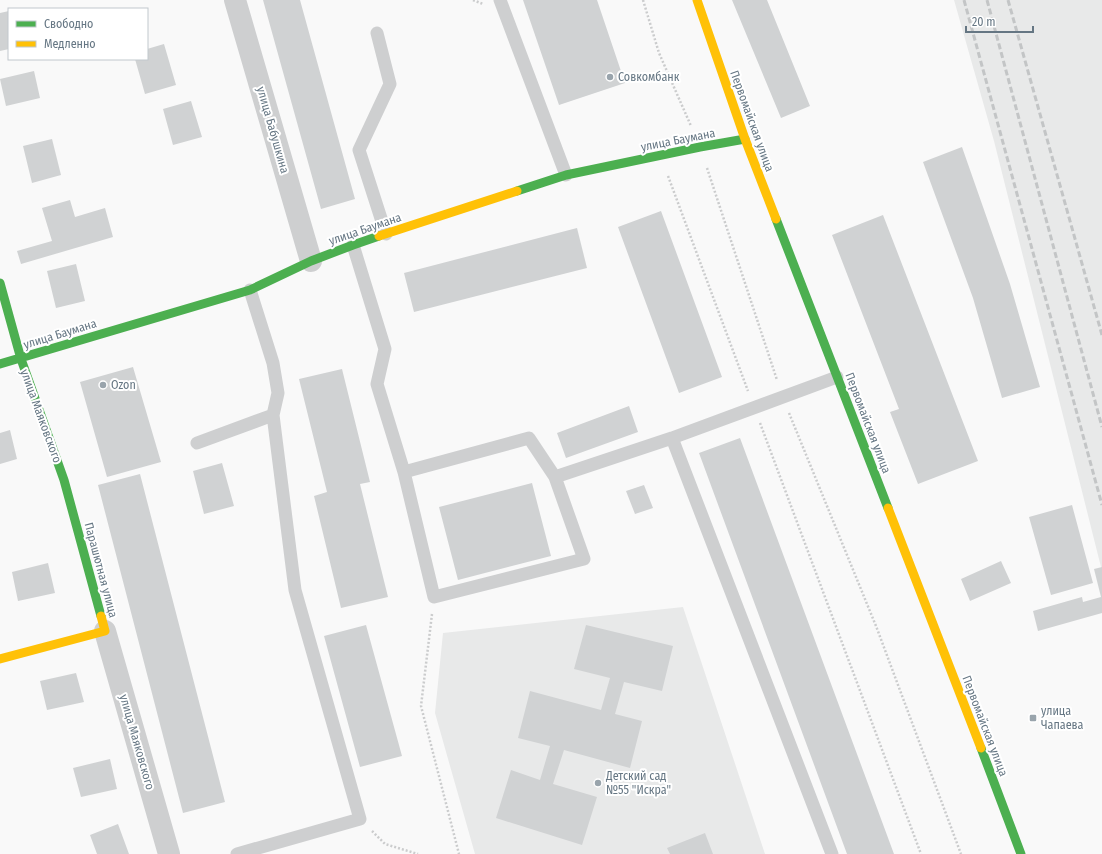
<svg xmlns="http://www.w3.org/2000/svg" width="1102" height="854" viewBox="0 0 1102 854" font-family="'Fira Sans Condensed',sans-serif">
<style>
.built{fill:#e8e9e9}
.building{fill:#d0d2d3}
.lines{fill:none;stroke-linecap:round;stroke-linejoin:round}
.path{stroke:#cbcccd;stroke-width:2.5;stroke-dasharray:2 2;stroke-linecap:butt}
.lane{stroke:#cecfd0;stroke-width:13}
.street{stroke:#cecfd0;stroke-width:22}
.fast{stroke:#4caf50;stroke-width:9}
.slow{stroke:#ffc107;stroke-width:9}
.rail{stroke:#c3c5c6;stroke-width:3;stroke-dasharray:6 3;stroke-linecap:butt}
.poi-dot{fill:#99a4ac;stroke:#fff;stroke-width:1.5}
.labels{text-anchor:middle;stroke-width:4;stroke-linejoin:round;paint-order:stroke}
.poi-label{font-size:12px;fill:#657683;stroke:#fff;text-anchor:start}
.street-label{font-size:12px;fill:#657683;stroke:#fff}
</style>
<rect width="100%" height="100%" fill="#f9f9f9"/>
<path class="built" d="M954,0H1102V571L994,141Z
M683,607L765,854H475L435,713L443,633Z"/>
<path class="building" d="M263,0H300L355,199L321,209Z
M523,0H597L625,83L559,105Z
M732,0H767L810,106L781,118Z
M9,11V49L0,51V13Z
M164,44L176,85L145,94L135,59H147V49Z
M34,71L40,98L6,106L0,79Z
M191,101L202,137L173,145L163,109Z
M52,139L61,175L32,183L23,146Z
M962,147L1010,284L1040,387L1002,398L973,298L923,162Z
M70,200L75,217L105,208L113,237L21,264L17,251L52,241L42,208Z
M661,211L722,377L679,393L618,227Z
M883,215L978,461L918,484L890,412L899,409L832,235Z
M577,228L587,268L414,312L404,273Z
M76,264L85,301L56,308L47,271Z
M133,367L161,462L107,477L80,382Z
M342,369L370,482L360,484L388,597L341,608L314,496L327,492L299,379Z
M629,406L638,432L566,458L557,433Z
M10,430L17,459L0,464V433Z
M740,438L894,854H847L699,453Z
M222,463L234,506L204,514L193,471Z
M140,474L225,802L183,813L98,485Z
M532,483L551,556L458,580L439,507Z
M644,485L653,508L635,514L626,491Z
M1072,505L1093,583L1051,595L1029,517Z
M1001,561L1011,583L970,601L961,579Z
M48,563L55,593L18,601L12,572Z
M1102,567V613L1038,631L1033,611L1082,597L1083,602L1101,597L1094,569Z
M366,625L402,756L360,767L324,636Z
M586,625L673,646L662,691L624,682L615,714L642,721L630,768L564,750L553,784L597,797L582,845L496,818L511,770L540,780L550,746L518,738L530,691L601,710L610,678L574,669Z
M76,673L84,702L47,710L40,681Z
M110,759L117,789L81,797L73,768Z
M118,824L129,854H97L90,835Z
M705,833L713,854H670L667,848Z"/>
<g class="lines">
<path class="path" d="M473,0L483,4
M643,0L659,53L691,126
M707,168L777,380
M668,176L748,391
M789,413L876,626L961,854
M760,423L921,854
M432,614L421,706L459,854
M372,831L385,844L418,854"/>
<path class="lane" d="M500,0L566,175
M377,33L390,84L359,150L386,234
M353,245L385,349L377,384L404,472
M672,438L832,854
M197,443L273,415L278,393L273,363L250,290
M555,477L529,438L404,472L434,597L584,559L555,477L672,438L837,377
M237,854L360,819L295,590L273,415"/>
<path class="street" d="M235,0L311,261
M105,631L169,854"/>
<path class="fast" d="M517,191L566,175L700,147L745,139
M776,219L888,508
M0,283L21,359L64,480L101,616
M0,364L250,290L311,261L353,245L379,236
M981,748L1021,854"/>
<path class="slow" d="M697,0L745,139L776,219
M379,236L517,191
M888,508L981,748
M0,659L105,631L101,616"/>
<path class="rail" d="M964,0L1102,505
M987,0L1102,427
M1008,0L1102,335"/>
</g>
<g class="poi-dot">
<circle cx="610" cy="77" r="4"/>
<circle cx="103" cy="385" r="4"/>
<rect x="1029" y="714" width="8" height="8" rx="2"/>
<circle cx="598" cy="783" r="4"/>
</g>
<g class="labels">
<g class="poi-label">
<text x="618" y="81">Совкомбанк</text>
<text x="111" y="389">Ozon</text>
<text x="1041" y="715">улица<tspan x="1041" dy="14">Чапаева</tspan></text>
<text x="606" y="780">Детский сад<tspan x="606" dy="14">№55 "Искра"</tspan></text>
</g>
<g class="street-label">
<text transform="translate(752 121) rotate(70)" y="4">Первомайская улица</text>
<text transform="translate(273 130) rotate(74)" y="4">улица Бабушкина</text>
<text transform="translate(678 140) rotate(-11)" y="4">улица Баумана</text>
<text transform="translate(365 229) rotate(-19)" y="4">улица Баумана</text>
<text transform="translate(60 334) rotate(-17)" y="4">улица Баумана</text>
<text transform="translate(41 416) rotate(70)" y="4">улица Маяковского</text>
<text transform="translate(868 423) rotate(69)" y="4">Первомайская улица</text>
<text transform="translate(101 570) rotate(75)" y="4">Парашютная улица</text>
<text transform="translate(985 726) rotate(69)" y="4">Первомайская улица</text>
<text transform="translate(137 742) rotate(74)" y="4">улица Маяковского</text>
</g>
</g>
<rect x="8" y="8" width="140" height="52" fill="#ffffff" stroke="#c1c8cd"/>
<rect x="16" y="21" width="20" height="6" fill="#4caf50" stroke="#c1c8cd"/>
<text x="44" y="28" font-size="12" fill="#657683">Свободно</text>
<rect x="16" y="41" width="20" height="6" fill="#ffc107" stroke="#c1c8cd"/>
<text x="44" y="48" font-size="12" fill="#657683">Медленно</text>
<path d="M966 26v6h67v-6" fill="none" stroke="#657683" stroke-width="2"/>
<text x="972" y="26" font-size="12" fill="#657683" stroke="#ffffff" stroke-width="3" paint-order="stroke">20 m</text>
</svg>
